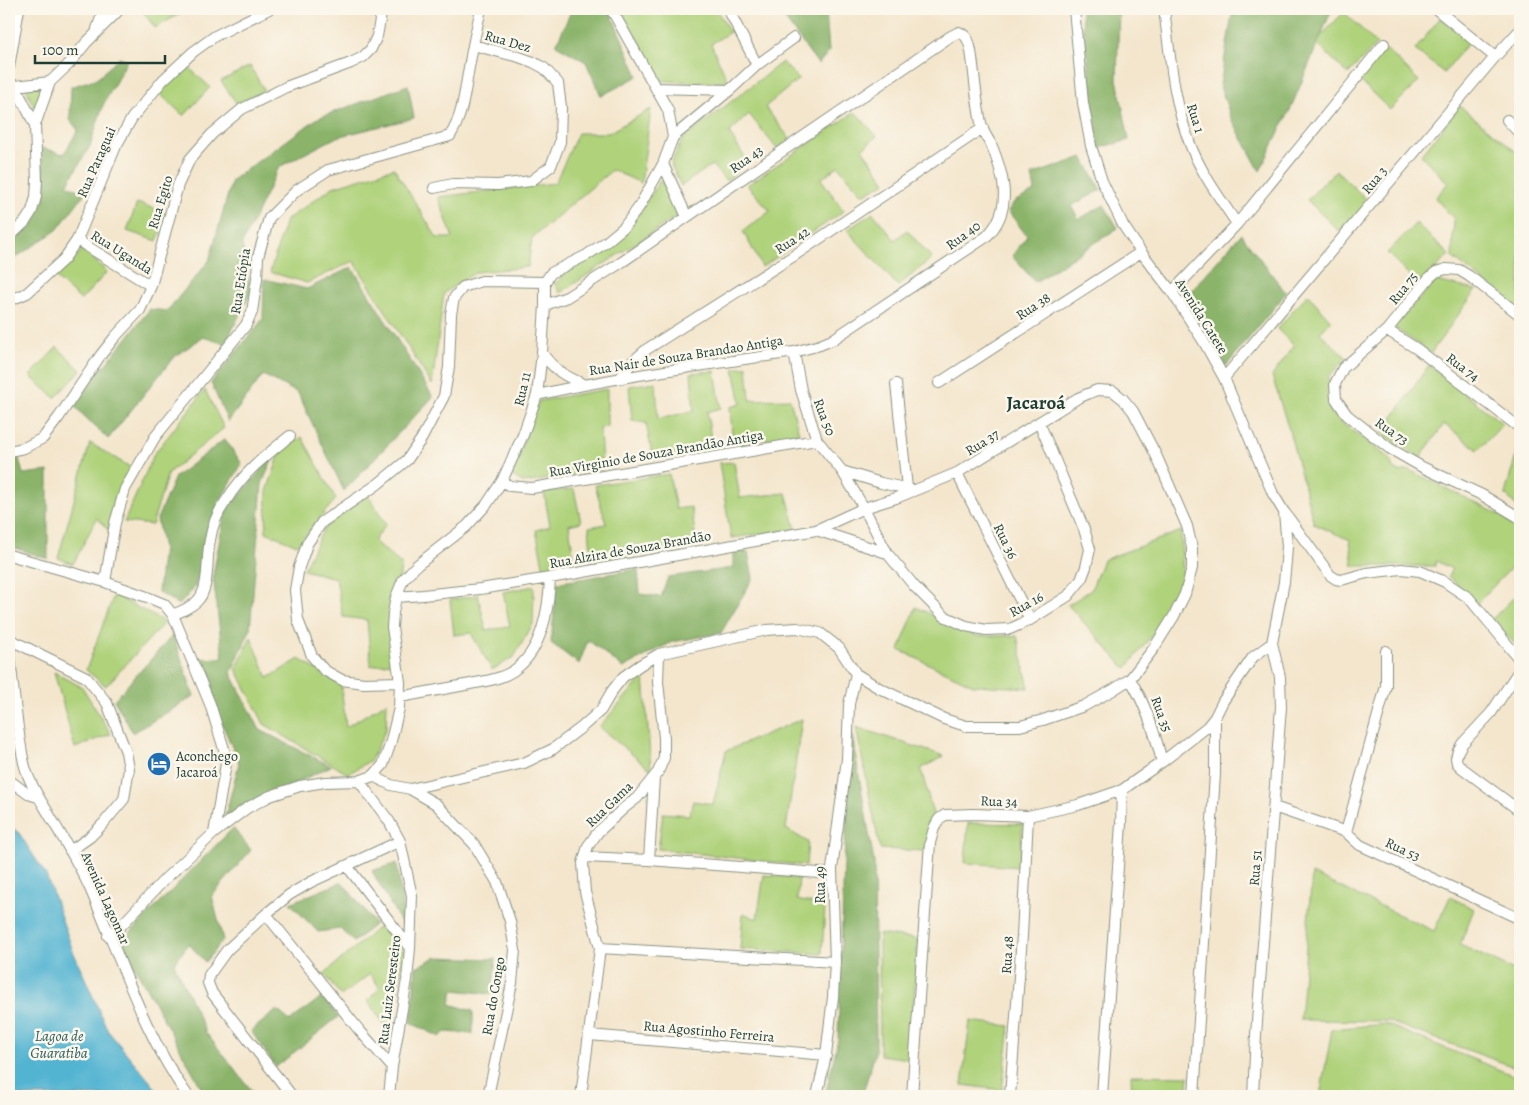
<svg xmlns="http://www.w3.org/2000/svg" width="1529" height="1105" viewBox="0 0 1529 1105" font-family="Alegreya,serif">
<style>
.green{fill:#afd27a;stroke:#678857}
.forest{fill:#8bb46a;stroke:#55784f}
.water{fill:#53b4d2;stroke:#397883}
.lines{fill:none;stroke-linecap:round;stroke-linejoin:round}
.street-casing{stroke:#8a9280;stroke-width:12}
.street{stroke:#fff;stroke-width:10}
.labels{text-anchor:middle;stroke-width:5;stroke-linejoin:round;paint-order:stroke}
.street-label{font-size:14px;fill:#1f3d34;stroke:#fbf7ec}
.poi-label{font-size:14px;fill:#1f3d34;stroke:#fbf7ec;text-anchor:start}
.water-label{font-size:15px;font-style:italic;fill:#2f6163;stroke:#fbf7ec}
.district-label{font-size:19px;font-weight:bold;fill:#1f3d34;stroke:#fbf7ec}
</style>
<rect width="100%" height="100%" fill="#fbf7ec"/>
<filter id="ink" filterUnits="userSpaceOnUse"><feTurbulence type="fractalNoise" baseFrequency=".02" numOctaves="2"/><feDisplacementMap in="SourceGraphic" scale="10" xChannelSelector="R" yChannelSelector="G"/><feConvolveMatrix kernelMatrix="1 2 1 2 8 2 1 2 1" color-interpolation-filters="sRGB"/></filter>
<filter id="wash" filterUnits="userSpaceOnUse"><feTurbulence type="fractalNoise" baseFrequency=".0096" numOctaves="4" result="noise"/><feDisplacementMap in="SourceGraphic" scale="20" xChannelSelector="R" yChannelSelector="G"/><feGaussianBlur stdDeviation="1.12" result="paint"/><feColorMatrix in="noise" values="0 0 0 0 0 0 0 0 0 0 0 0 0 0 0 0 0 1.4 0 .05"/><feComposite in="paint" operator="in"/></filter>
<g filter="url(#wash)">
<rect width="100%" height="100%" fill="#f4e6cd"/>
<path class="green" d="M141,9H188L155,28Z
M619,9H716L730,32L711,44L729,83L663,81Z
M1344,12L1377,44L1348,74L1315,42Z
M1440,18L1470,40L1444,73L1415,50Z
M1386,49L1419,81L1390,110L1357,78Z
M782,62L799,79L765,107L790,139L777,149L749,114L729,133L748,162L726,181L712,165L681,186L671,164L682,140Z
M186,65L210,87L184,116L159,93Z
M250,66L264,90L237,104L221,81Z
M25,86L52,87L37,115Z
M1460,106L1520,155V310L1452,257L1454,219L1435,198L1448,183L1421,155Z
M651,109L641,183L612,170L532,238L528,267L476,272L444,293L432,385L354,261L307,283L270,272L286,220L333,187L394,168L437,238H453L438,197L555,183L578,133H608Z
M855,112L877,136L862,149L886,182L863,195L838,166L821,179L844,211L762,267L743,231L770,211L747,185Z
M1336,170L1369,202L1340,232L1307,200Z
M661,179L677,216L560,293L555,284L572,268L624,237Z
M137,203L167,213L157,241L127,231Z
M873,213L895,240L907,230L932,258L898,286L847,230Z
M1416,223L1449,255L1419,285L1387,253Z
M83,249L107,272L81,300L56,278Z
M1436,281L1476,290L1431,353L1393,327Z
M1308,294L1331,321L1320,333L1347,358L1328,377L1339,421L1390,459L1393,469L1399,472L1409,470L1502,516L1520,533V559L1477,603L1448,576L1452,569L1436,561L1435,566H1353L1350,540L1314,524L1289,430L1272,376L1294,346L1277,329Z
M57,347L81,370L55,398L30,376Z
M1429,365L1503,424L1478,450L1444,424L1420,458L1382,433Z
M747,366L750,400L790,399L799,433L733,446L730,407L741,404L734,369Z
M715,371L721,408L707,412L713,451L653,459L646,423L632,421L629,386L656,382L658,419L694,411L691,373Z
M607,389V427L600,428L602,470L524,483L511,475L539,401Z
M205,390L224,428L168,473L152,525L124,522L154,454Z
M302,437L336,499L297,545L266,532L267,491L280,453Z
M1520,441V510L1505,494Z
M90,443L130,467L108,530L97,518L73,564L58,558Z
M734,462L740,498L786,493L796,529L731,538L719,463Z
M669,474L676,509L691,507L697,545L592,564L589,527L606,524L595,485Z
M574,489L581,522L569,525L575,566L544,570L536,530L550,526L544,492Z
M368,495L386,524L374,541L401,564L390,663L371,666L367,620L343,617L336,578L303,570L324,528Z
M1181,531L1183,578L1165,618L1126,669L1068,605L1091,590L1103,560Z
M534,586L533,624L514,657L492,670L471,633L454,635L450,600L478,595L486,630L510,627L503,592Z
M1520,591V649L1491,620Z
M114,595L165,622L106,686L86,670Z
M916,607L976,636H1017L1029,688L973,685L899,650Z
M251,637L268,678L299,659L341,685L346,727L387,702L386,729L371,760L348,774L264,724L236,669Z
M54,672L82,687L111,734L75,748Z
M644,676L651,770L599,727Z
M802,719L786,829L808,842L806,866L658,849L663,813L689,815L693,801L713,804L726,751Z
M856,727L944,756L921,769L934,818L925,851L880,849Z
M968,823L1023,824L1019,867L965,863Z
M1312,874L1434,931L1450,897L1474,909L1460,945L1516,971V993L1520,999V1069L1387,1021L1300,1020Z
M764,875L799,878L797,900L825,906L822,954L740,949L743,913L757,919Z
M381,925L404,950L392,1034L367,1001L380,988L370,974L341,996L324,974Z
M879,934L918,939L910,1059L880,1055Z
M970,1021L1010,1026L1002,1090L962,1085Z
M1385,1024L1520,1078V1096H1320L1332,1029Z
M1131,1075L1189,1076L1187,1096H1132Z
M1019,1090L1055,1095V1096H1018Z"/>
<path class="forest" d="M572,9H603L611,14L638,76L601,96L586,62L556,45Z
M789,9H826L829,52L818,64L781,14Z
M1081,9H1119L1117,79L1129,140L1099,148Z
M1233,9H1332L1290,110L1260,171L1231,118L1220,86Z
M120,57L127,61L103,105L90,146L67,185L85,193L57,230L9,262V243L20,237L44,201L42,148L64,154L78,130L70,120L71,87L98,78Z
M408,85L414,118L337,137L279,167L242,244L251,292L225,344L203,337L174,357L108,439L73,405L150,309L167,311L209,261L232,180L318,118Z
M1083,157L1101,190L1071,206L1079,219L1104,205L1118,228L1035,282L1012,256L1027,236L1008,211L1014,202L1035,191L1032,175Z
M1241,234L1286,293L1226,366L1185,298Z
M352,267L433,397L344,491L298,393L263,375L228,422L211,383L263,319L264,279L307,289Z
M225,439L242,464L219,502L195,587L179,605L158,592L163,548L157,519L175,477Z
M18,455L23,474L48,471V559L9,546V456Z
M274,455L262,484L250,630L231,673L260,730L331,766L225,817L239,763L194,659L223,658L213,575L225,512Z
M733,552H748L753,578L721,633L672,642L623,668L588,640L579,664L551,643L557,583L638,569L640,594L661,597L668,577L733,568Z
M173,635L194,696L133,733L114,700Z
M852,735L874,862L876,1049L862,1096H825L838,1040L844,862Z
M233,828L251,850L212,896L223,940L205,962L189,944L174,963L206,1033L256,1096H206L121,942Z
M397,863L405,930L372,871Z
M342,882L375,924L354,942L340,929L318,932L290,903Z
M436,957L496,959L492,994L453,990L450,1004L473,1011V1034L445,1032L440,1037L411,1023L416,967Z
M323,996L338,1017L276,1067L251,1031L277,1010L290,1021Z"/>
<path class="water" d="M9,825L19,833L46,875L73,951L108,1031L162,1096H9Z"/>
</g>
<g filter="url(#ink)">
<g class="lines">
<g class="street-casing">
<path id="street" d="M1074,9L1083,103L1091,146L1102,181L1123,225L1141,252L1172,292L1204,342L1224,378L1273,494L1284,512L1287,546L1286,561L1284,582L1272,643L1280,677L1281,707L1256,1035L1253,1096
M1164,9C1170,54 1173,101 1190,144C1201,173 1220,198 1237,224
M97,29L104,9
M1495,57L1520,30
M757,65L794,38
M9,67L19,9
M9,81L15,86L35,125L37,181L36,197L32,211L25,222L9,237
M15,86L50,82L69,64L86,43L120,9
M656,88L730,90
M1507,120L1520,134
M35,125L50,82
M673,137L730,90L757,65L728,9
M663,164L687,217
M434,188L453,184L498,185L531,181L551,166L560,142L561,107L558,83L544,68L533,62L519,57L473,45
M77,240L151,286
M1172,292L1237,224L1384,44
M9,301L27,293L64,259L77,240L116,146L132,118L163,80L193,52L215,36L269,9
M1520,315L1469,276L1459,270L1446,269L1436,272L1429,278L1387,330L1343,368L1335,384L1336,399L1347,415L1389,448L1422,467L1482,495L1520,518
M1387,330L1417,349L1520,428
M794,352L801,390L817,440L842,471L864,508L887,553L915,587L944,616L966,626L986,630L1010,629L1030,620L1068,596L1081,580L1086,567L1090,549L1084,529L1039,422
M542,353C554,370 565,376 583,384
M621,377L632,362L647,349L792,257L983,128
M1224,378L1495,57L1436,9
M939,383L1141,252
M896,384L907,488
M537,395C622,375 708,365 794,352L820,345L832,340L986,237C1014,210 1004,175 991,144C988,139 984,133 982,127C976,102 975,76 971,51C969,42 968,36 959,32L951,36L778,154L622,262L567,297L545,305
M9,451L24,448L43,438L59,417L100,356L115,337L140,310L151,286L178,185L190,159L212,134L242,109L286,87L351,63L363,57L371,49L377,36L382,9
M842,471L881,483L914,490
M957,473L1030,620
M502,481L510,486L532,488L817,440
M1285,513L1330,575L1336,579L1341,580L1367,573L1401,569L1420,571L1445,582L1469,598L1520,660
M816,530L887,553
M9,555L105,582L147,597L164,604L173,615L210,704L224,749L226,764L214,833
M105,582L115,523L125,489L155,437L246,325L252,312L257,279L258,257L269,218L297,190L328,170L450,136C464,114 465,87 470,62C473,44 477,26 481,9
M173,615C181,611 193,607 199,599C210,585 206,557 210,540C212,526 218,512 226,501C242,474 266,455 290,436
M9,639L86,677L107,703L126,752L129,769L124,799L103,824L90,837L70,851
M9,646C13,684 16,726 24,763C28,780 38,796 47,811C61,835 76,859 88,884C120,955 142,1032 188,1096
M1520,669L1491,713L1462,744L1458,751L1456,758L1457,763L1462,768L1520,811
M1130,679C1146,705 1155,732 1162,762
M400,682L364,683L342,680L324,670L312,656L298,620L295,590L299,567L303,556L307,544L322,522L378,484L407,460L422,438L444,396L449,367L451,314L454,298L463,287L482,281L545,282
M400,697C421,693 443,689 465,685C480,682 499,680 513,671C542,652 549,609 550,578
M373,776L391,785L410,789L524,763L553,749L582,727L601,710L612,691L623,677L640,665L659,654L767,630L797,628L820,633L839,648L856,674L879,688L944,719L966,726H1020L1043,720L1084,706L1113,690L1130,679L1154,648L1174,616L1185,594L1192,568V548L1187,526L1156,455L1133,411L1123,399L1113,391L1097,390L1078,398L957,473L896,498L864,508L816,530L550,578L480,589L423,595L396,597
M9,780L28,794L38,797
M359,781L389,821L400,841L412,896L410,948L407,980L392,1067L389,1096
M410,789L436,804L474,844L497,882L510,921L515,950L512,983L488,1096
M1274,807L1346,832L1360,845L1520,919
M1346,832L1386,686V651
M585,857L649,860L832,874
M649,860L654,778
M347,866L410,948
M266,914L359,1030L392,1067
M108,936L117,930L165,879L214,833L247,808L270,796L300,786L325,782L359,781L373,776L383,765L390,745L399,708L400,682L392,627L393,613L396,597L403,580L416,566L467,526L487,504L502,481L523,435L537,395L542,353L545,305V282L551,273L587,255L606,242L624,227L639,207L663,164L673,137L668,110L614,14L610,9
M600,948L835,962
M589,1035L826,1055
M292,1096L212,993L208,983L209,975L227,950L266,914L289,895L311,882L400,841
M581,1096L600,948L585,892L583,863L588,846L598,832L624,808L637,798L658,772L664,758V738L658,682L659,654
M817,1096L826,1055L833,997L835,962L832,869L847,759L849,704L856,674
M912,1096L930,843L934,828L939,819L945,815L973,814L1028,816L1078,805L1122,790L1162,762L1207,727L1215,717L1223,701L1253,657L1272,643
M1010,1096L1022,936L1028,816
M1102,1096L1121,824L1122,790
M1194,1096L1215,774V717"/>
</g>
<use href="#street" class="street"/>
</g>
</g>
<defs>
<g id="hotel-disc" transform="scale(1.25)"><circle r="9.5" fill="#1f6fb2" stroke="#fbf7ec"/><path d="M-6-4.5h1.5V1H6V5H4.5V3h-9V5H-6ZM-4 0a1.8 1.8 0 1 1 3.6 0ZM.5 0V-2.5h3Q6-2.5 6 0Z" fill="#fff"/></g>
</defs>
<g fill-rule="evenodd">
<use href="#hotel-disc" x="159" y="764"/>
</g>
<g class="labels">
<g class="street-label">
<text transform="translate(508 41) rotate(16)" y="5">Rua Dez</text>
<text transform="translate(1196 118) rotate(73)" y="5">Rua 1</text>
<text transform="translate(746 159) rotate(-35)" y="5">Rua 43</text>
<text transform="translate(96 162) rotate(-66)" y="5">Rua Paraguai</text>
<text transform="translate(1374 180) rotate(-50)" y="5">Rua 3</text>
<text transform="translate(160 202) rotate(-73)" y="5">Rua Egito</text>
<text transform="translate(963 235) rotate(-36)" y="5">Rua 40</text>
<text transform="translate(792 240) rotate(-33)" y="5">Rua 42</text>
<text transform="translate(122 252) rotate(32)" y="5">Rua Uganda</text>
<text transform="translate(240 281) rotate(-81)" y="5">Rua Etiópia</text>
<text transform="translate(1403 288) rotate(-51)" y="5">Rua 75</text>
<text transform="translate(1033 306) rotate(-33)" y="5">Rua 38</text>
<text transform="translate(1202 316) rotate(58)" y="5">Avenida Catete</text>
<text transform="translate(686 355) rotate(-9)" y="5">Rua Nair de Souza Brandao Antiga</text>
<text transform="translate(1463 367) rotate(37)" y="5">Rua 74</text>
<text transform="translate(522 389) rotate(-77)" y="5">Rua 11</text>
<text transform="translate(825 417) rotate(69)" y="5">Rua 50</text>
<text transform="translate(1392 431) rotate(35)" y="5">Rua 73</text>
<text transform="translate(982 442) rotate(-32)" y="5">Rua 37</text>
<text transform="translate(656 453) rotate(-10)" y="5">Rua Virginio de Souza Brandão Antiga</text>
<text transform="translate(1006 541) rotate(64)" y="5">Rua 36</text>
<text transform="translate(630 549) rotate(-10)" y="5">Rua Alzira de Souza Brandão</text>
<text transform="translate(1026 604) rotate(-29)" y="5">Rua 16</text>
<text transform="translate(1162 714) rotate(70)" y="5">Rua 35</text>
<text transform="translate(999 801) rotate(2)" y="5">Rua 34</text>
<text transform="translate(609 804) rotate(-44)" y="5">Rua Gama</text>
<text transform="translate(1403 849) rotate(25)" y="5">Rua 53</text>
<text transform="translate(1255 868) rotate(-85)" y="5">Rua 51</text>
<text transform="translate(820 885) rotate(-90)" y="5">Rua 49</text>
<text transform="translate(106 898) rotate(66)" y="5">Avenida Lagomar</text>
<text transform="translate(1007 955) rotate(-86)" y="5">Rua 48</text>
<text transform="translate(389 990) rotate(-83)" y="5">Rua Luiz Seresteiro</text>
<text transform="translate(493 996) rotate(-80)" y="5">Rua do Congo</text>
<text transform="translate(709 1031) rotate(5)" y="5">Rua Agostinho Ferreira</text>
</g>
<g class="poi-label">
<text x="176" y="761">Aconchego<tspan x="176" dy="16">Jacaroá</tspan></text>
</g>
<g class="water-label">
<text x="59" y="1041">Lagoa de<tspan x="59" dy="17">Guaratiba</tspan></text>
</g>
<g class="district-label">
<text x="1036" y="409">Jacaroá</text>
</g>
</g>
<rect width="1529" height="1105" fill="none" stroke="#fbf7ec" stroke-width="30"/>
<path d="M35 55v8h130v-8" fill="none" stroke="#1f3d34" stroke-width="2.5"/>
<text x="42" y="55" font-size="15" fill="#1f3d34" stroke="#fbf7ec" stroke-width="4" paint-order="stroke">100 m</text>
</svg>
